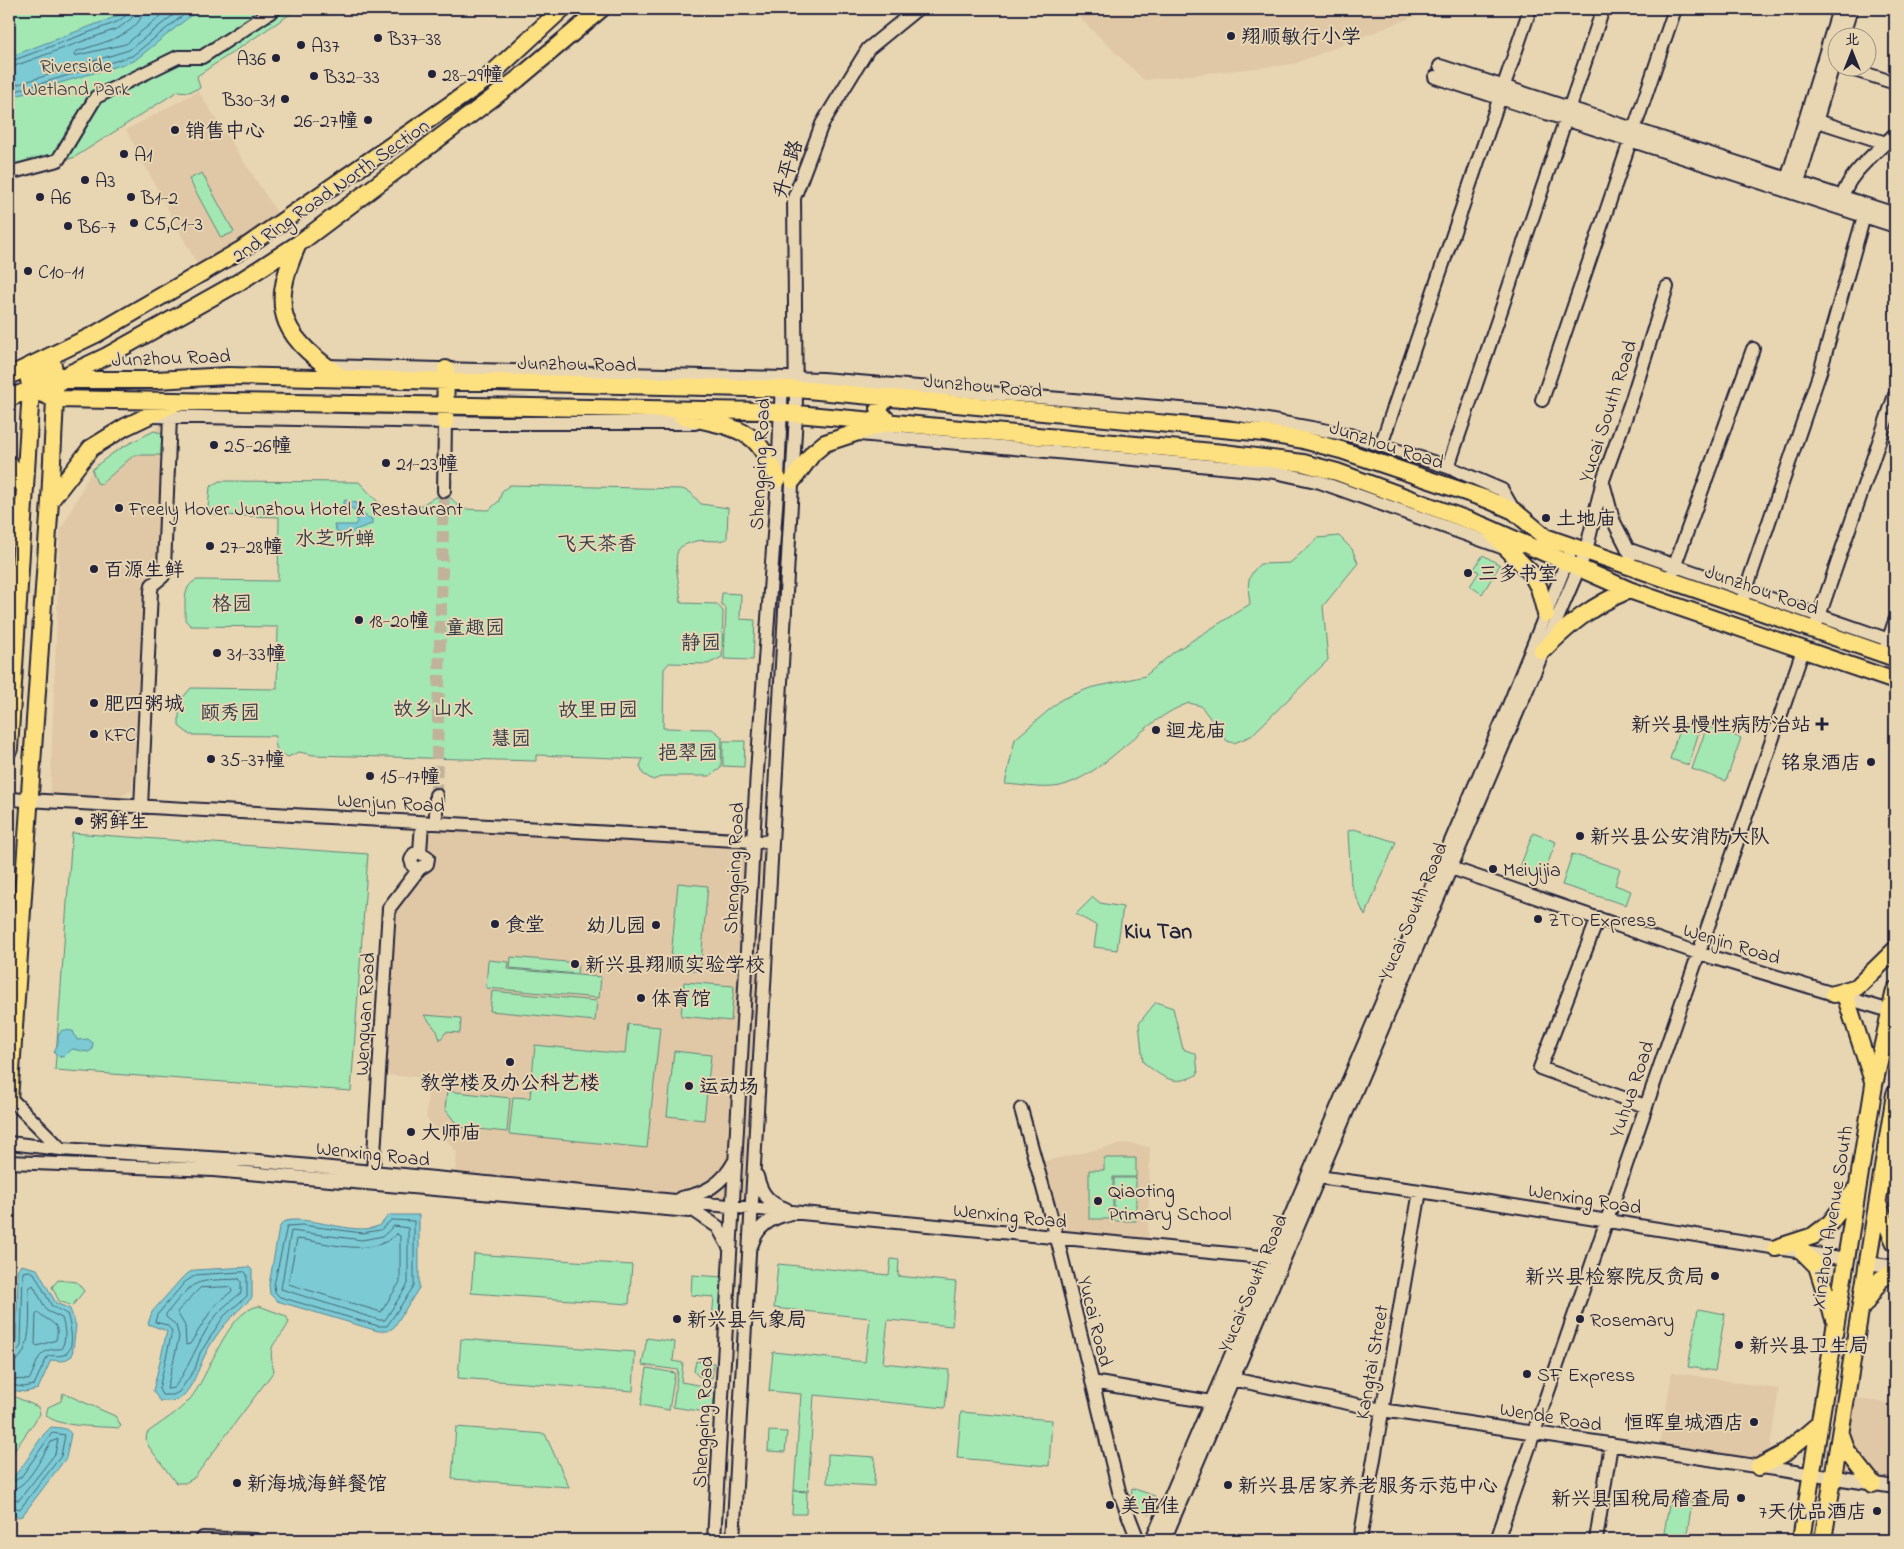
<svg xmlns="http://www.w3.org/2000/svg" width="1904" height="1549" viewBox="0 0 1904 1549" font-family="'Indie Flower','LXGW WenKai TC',sans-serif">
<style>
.built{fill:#e0c8a6}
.green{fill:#a3e7b3;stroke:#628477}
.water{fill:#7bcbd4;stroke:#578797}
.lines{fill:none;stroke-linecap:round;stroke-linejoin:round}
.shore{stroke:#466678;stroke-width:1}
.minor-tunnel{stroke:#c0b29b;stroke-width:12;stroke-dasharray:12 6;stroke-linecap:butt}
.minor-casing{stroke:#22223b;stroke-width:16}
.major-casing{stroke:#22223b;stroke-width:20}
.minor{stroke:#e8d6b3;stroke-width:12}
.major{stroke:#fde080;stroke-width:16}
.poi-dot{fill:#22223b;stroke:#e8d6b3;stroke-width:2}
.labels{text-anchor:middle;stroke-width:4;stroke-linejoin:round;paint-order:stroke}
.poi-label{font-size:20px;fill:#22223b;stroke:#e8d6b3;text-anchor:start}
.park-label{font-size:20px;fill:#35404d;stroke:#e8d6b3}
.street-label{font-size:20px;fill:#22223b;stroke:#e8d6b3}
.quarter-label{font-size:22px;font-weight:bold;fill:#22223b;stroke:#e8d6b3}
</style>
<rect width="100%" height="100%" fill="#e8d6b3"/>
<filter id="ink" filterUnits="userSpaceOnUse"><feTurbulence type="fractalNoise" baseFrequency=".02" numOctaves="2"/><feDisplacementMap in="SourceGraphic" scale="10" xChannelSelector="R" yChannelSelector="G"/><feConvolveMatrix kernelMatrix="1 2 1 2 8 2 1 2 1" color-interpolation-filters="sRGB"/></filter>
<g filter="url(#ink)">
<path class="built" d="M1070,9H1433L1294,64L1144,80Z
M198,91L282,220L201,272L126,130Z
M170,414L164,568L152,585L132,791L116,799L50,794L60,531L92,470L116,449L154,431Z
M422,823L772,842L751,1208L454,1180L457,1152L426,1118L429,1078L379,1075L389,908L419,869Z
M1126,1143L1150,1147L1148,1247L1057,1238L1036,1163Z
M1672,1372L1779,1389L1767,1468L1659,1452Z
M1846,1397L1895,1404V1487L1833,1478Z"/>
<path class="green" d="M9,9H298L197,76L200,88L189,92L178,91L75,157L9,179Z
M202,173L234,232L221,238L189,179Z
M154,431L164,434V455H134L101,484L97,483L92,470C112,451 130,443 154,431Z
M219,481L355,482H359L379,503L387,507L420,506L435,497L451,498L461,509L489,510L499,501L502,491L510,485L682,489L690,492L701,504L728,508L727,539C717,543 707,539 696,541C693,542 681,545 679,549C672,558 681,592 681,603L717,604L723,611L722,657L708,664L669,663L664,669L663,728L712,729L722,737L721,768L710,776H663L653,780L643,774L640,766L643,759L536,755V761L313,755L299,752L288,757L277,751L275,742L276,736L190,735L179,726V702L191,688L277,689L278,627L191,626L185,620C186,606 181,586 197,580L278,581L279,517L216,515L208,508L210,487Z
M1339,536L1352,549L1358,563L1323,606L1328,660L1251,736L1234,743L1227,741L1201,706L1189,703C1143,719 1112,768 1067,784C1049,791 1024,785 1005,784L1015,739L1062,699L1090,688L1145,676L1174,652L1250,604C1248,587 1245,577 1260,564L1290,563L1318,538Z
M1483,555L1500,565L1482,594L1470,586L1479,572L1474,569Z
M722,593L741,594L740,619L755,620L753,660L724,659L726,608L721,604Z
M1681,723L1700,728L1689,765L1670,759Z
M1707,726L1741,738L1726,781L1692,769Z
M723,741H745L744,767L723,766Z
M1354,829L1396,842L1365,916L1351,885L1348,831Z
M72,833L368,854L351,1091L55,1070Z
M1533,833L1556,842L1541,881L1518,872Z
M1572,854L1620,869L1615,885L1631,891L1626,905L1562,885Z
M678,883L708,886L700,971L670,968Z
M1093,897L1100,903L1123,907L1117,950L1094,947L1097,926L1076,914Z
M511,957L578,963L577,974L510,968Z
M488,960L509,962L508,969L601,977L599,998L486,988Z
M684,982L734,986L731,1021L681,1016Z
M492,991L597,1001L595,1021L490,1011Z
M1156,1002L1173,1008L1183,1049L1196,1054L1198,1074C1174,1088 1162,1077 1143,1062L1139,1023Z
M424,1015L461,1018L460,1033L446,1032L440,1040L437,1031Z
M628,1024L660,1027L647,1148L509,1134L513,1097L530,1098L535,1045L625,1054Z
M674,1051L711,1055L704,1120L667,1116Z
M447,1091L510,1098L507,1132L459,1127L445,1109Z
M1104,1158H1136V1177H1113V1219H1089V1170H1104Z
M1114,1178H1136V1221H1114Z
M474,1254L632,1265L629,1304L471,1293Z
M891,1259L899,1260L898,1276L956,1282L952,1326L888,1320L883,1363L949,1370L945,1408L814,1395L808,1491L794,1490L801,1394L769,1391L773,1352L865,1362L870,1318L774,1308L778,1264L889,1275Z
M692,1275L723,1277L719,1320L712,1319L714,1297L691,1295Z
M58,1280L77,1282L84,1291L72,1306L59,1301L52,1287Z
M259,1306L286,1316L289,1322C277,1347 266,1339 274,1371L194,1478L185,1483H176L149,1447L146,1440L147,1433C161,1422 179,1412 190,1399C209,1377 226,1311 259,1306Z
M1698,1309L1725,1314L1715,1371L1688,1367Z
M647,1338L675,1342L673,1361L683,1363L681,1382L716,1388L712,1413L673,1407L678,1370L642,1365Z
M461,1339L635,1352L633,1391L458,1378Z
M696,1361L714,1363L712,1378L698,1376L694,1371Z
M647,1368L675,1373L669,1410L641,1405Z
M63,1393L115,1416L121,1426L119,1428C101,1426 58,1428 46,1415L48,1407L61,1401Z
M13,1396L38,1407L40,1414L9,1458V1397Z
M961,1412L1052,1420L1049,1466L957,1458Z
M456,1427L545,1434L569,1487L452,1479Z
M769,1431L787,1432L785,1452L768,1451Z
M828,1454L875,1457L874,1486L827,1483Z
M1132,1488L1155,1496L1150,1514L1130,1508Z
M793,1491L807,1492L806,1514H792Z
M1670,1498L1692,1502L1686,1540L1663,1539Z"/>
<path class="water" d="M127,9H199L134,61L9,98V57L115,17Z
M345,500L357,503L362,514L372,519V524L355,530L349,535L337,532L334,525H355L357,521L355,510L343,504Z
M62,1030L73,1031L77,1040L88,1039L93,1043L92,1050L88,1052L72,1049L64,1057L58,1056L54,1052L58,1043V1036Z
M389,1215H419V1288L394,1327L388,1331H378L277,1301L270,1294L269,1285L279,1228L283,1222C306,1213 354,1237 378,1226C382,1224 386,1218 389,1215Z
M21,1265L37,1269L56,1303L70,1309L76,1326L72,1356L63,1361L51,1360L38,1389L25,1392L9,1390V1354L16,1344L18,1277L17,1270Z
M249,1267L252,1270V1298C233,1314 215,1333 204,1357C198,1370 193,1386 182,1397C176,1402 167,1401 160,1401L153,1391L167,1331L148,1324L152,1312L182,1278L190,1272L195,1270Z
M51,1427C59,1428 67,1427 71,1434L66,1458L22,1516L17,1517L9,1509V1480C27,1467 34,1442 51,1427Z"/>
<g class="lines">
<path class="shore" d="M143,9C142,36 96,44 75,52L74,56L126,44L169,9
M9,62L117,22L128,14L129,9
M9,68L119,28L132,18L135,9
M9,87L129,50L181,9
M9,93L132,56L191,9
M392,1220L414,1221V1286L387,1326H378L280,1297L275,1292L274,1285L287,1226L302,1225L362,1233L380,1230Z
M394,1226L408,1228V1284L385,1320H379L281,1289L291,1231L362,1240L383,1236Z
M397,1234L400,1236V1282L381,1312L288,1284L297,1239C329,1242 371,1259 397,1234Z
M245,1272L247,1274V1296L224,1316L200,1353L195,1369L179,1392L173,1395H162L159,1389L172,1331L167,1325L155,1322L157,1315L185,1282L196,1275Z
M239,1279L241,1281V1293C234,1299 226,1304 220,1311C200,1333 192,1364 174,1388L167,1389L179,1337L176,1325L166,1317V1314C196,1278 192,1281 239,1279Z
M230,1287L232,1291L214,1306L190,1344L186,1345L185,1326L177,1312L200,1288Z
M39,1313C50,1324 61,1321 56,1340L37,1346L35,1344L36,1315Z
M9,1357L14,1355L21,1346L23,1272L30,1271L34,1273L52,1306L67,1314C70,1323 77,1351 63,1355C57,1357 53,1354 47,1357L34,1385L24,1387L9,1385
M9,1363C35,1361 29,1306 29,1288L33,1285L47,1311L62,1318C65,1328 67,1340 61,1349C36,1348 39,1362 29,1380L9,1379
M9,1484L21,1477L52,1433L65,1435L61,1456L20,1509L9,1506
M9,1490C28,1489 41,1457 51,1442L58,1439L55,1454L19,1500L9,1499"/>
<path class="minor-tunnel" d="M436,795L444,491"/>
<g class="minor-casing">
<path id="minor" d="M1842,38L1851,9
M1440,66L1895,214
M1848,68L1895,83
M1435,77L1895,226
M1808,118L1886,143
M9,173L58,160L96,97L178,57H202L275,9
M1785,186L1839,9
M1796,189L1836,55
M1842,203C1842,178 1878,151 1895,134
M325,366L822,379L1229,413L1350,435L1448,467L1502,490L1514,511
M1542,400L1675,9
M150,416L493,423H695
M859,434L1275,472L1320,482L1507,549
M1381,445L1530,9
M1448,467L1603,9
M1604,486L1613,520L1631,555
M444,491L445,422
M1627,549L1895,642
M1672,573L1753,349
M1741,604L1820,372L1864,216
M1817,622L1895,395
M1886,647L1895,621
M9,799L772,842
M141,807L151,591L152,585L163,576L164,568L170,416
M436,823V795
M420,852L422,823
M1451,868L1698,953L1890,1011
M1598,918L1540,1068L1645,1106
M9,1097L61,1149
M1021,1109L1057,1238L1119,1491L1138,1540
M9,1143L61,1149L258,1161L1283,1259
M9,1162L213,1170L690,1211
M373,1171L389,908L419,869L427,864L428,858L420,852L414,854L411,860L413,866L419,869
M757,1176C761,1193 768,1203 786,1209
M1318,1177L1420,1191L1846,1259
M681,1198C705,1194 722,1184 734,1162
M696,1212L718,1227L729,1247
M752,1244C757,1226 771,1218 788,1214
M1868,1263L1895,1267
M1232,1379L1382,1410L1895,1487
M1092,1382L1211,1402
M203,1538L256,1540
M714,1540L757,772L778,479L782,380
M733,1540L796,414L794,198L822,124L868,49L917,9
M1152,1540L1505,715L1569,556
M1164,1540L1586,551L1603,480L1632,399L1667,287
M1360,1540L1420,1191
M1497,1540L1803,650
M1596,1540L1611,1444"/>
</g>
<g class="major-casing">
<path id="major" d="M298,244C266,314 285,338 344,379
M26,368L56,380H156L228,376L797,389L1264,433L1303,440L1341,450L1489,500L1514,511L1545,537L1895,658
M9,376L96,334L241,250L484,81L562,9
M31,389L55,399L764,411L1224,453L1303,463L1337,472L1484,526L1629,590L1895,681
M9,398L56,380L107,356L239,282L298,244L518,79L601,9
M681,415C704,422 736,424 754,440C765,450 771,466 778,479
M445,422L446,369
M9,464L25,488
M793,480L813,453L825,443L889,422L881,414L879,408L887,397
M50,501L91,448L125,427L175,403
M1493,534L1531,573L1539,588L1546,614
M1542,651C1571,623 1591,606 1629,590
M9,749L31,389L29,380
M1834,994L1857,987L1895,950
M1846,998L1873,1081
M9,1100L50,501L56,380L51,356
M1878,1204L1895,1243
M1776,1248L1813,1236L1830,1223L1856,1189
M1803,1252L1817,1266L1834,1319
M1864,1305L1881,1279L1895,1272
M1841,1434L1847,1451L1873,1484
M1759,1467L1785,1453L1820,1423
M1801,1540L1874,1085L1895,990
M1823,1540L1895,1094"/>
</g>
<use href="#minor" class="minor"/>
<use href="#major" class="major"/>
</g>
</g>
<g class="poi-dot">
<circle cx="1231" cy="36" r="5"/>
<circle cx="378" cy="38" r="5"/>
<circle cx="301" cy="45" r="5"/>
<circle cx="276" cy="58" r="5"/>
<circle cx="432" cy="74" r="5"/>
<circle cx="314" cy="76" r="5"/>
<circle cx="285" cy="99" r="5"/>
<circle cx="368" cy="120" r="5"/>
<circle cx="175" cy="130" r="5"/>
<circle cx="124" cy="154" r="5"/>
<circle cx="85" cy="180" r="5"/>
<circle cx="40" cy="197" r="5"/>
<circle cx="131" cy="197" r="5"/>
<circle cx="134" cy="223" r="5"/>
<circle cx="68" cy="226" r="5"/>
<circle cx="28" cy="271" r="5"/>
<circle cx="214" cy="445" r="5"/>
<circle cx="386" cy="463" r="5"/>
<circle cx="119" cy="508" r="5"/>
<circle cx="1546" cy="518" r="5"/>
<circle cx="210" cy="546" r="5"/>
<circle cx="94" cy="569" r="5"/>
<circle cx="1468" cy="573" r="5"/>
<circle cx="359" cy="620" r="5"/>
<circle cx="217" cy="653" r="5"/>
<circle cx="94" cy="703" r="5"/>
<path d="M1819.5 716.5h5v5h5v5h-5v5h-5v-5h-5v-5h5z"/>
<circle cx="1156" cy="730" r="5"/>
<circle cx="94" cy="734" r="5"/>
<circle cx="211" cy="759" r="5"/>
<circle cx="1871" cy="762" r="5"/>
<circle cx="370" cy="776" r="5"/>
<circle cx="79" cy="821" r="5"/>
<circle cx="1580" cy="836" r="5"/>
<circle cx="1493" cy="869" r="5"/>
<circle cx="1538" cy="919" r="5"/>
<circle cx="495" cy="924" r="5"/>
<circle cx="656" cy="925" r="5"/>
<circle cx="575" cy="964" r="5"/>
<circle cx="641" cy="998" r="5"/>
<circle cx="510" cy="1062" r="5"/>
<circle cx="689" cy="1086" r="5"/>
<circle cx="411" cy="1132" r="5"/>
<circle cx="1098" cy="1201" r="5"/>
<circle cx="1715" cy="1276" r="5"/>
<circle cx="677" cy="1319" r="5"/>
<circle cx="1580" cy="1319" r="5"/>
<circle cx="1739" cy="1345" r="5"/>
<circle cx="1527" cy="1374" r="5"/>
<circle cx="1754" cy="1422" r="5"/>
<circle cx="237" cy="1483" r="5"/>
<circle cx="1228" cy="1485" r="5"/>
<circle cx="1741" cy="1498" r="5"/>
<circle cx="1110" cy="1505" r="5"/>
<circle cx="1877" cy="1511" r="5"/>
</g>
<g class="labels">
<g class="poi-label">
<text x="1241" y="43">翔顺敏行小学</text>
<text x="388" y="45">B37-38</text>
<text x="311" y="52">A37</text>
<text x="266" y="65" text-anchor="end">A36</text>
<text x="442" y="81">28-29幢</text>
<text x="324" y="83">B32-33</text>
<text x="275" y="106" text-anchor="end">B30-31</text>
<text x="358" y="127" text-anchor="end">26-27幢</text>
<text x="185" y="137">销售中心</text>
<text x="134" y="161">A1</text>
<text x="95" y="187">A3</text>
<text x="50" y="204">A6</text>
<text x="141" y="204">B1-2</text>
<text x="144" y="230">C5,C1-3</text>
<text x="78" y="233">B6-7</text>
<text x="38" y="278">C10-11</text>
<text x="224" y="452">25-26幢</text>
<text x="396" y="470">21-23幢</text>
<text x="129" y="515">Freely Hover Junzhou Hotel &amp; Restaurant</text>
<text x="1556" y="525">土地庙</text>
<text x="220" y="553">27-28幢</text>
<text x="104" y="576">百源生鲜</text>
<text x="1478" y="580">三多书室</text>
<text x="369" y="627">18-20幢</text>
<text x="227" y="660">31-33幢</text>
<text x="104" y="710">肥四粥城</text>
<text x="1811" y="731" text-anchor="end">新兴县慢性病防治站</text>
<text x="1166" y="737">迴龙庙</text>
<text x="104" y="741">KFC</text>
<text x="221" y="766">35-37幢</text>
<text x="1861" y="769" text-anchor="end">铭泉酒店</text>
<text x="380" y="783">15-17幢</text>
<text x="89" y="828">粥鲜生</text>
<text x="1590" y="843">新兴县公安消防大队</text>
<text x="1503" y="876">Meiyijia</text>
<text x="1548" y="926">ZTO Express</text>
<text x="505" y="931">食堂</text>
<text x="646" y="932" text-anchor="end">幼儿园</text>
<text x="585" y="971">新兴县翔顺实验学校</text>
<text x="651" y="1005">体育馆</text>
<text x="510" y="1089" text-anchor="middle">教学楼及办公科艺楼</text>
<text x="699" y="1093">运动场</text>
<text x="421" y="1139">大师庙</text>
<text x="1108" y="1197">Qiaoting<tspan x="1108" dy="23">Primary School</tspan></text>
<text x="1705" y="1283" text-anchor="end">新兴县检察院反贪局</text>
<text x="687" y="1326">新兴县气象局</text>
<text x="1590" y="1326">Rosemary</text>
<text x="1749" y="1352">新兴县卫生局</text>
<text x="1537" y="1381">SF Express</text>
<text x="1744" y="1429" text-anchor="end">恒晖皇城酒店</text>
<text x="247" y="1490">新海城海鲜餐馆</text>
<text x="1238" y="1492">新兴县居家养老服务示范中心</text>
<text x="1731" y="1505" text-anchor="end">新兴县国税局稽查局</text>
<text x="1120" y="1512">美宜佳</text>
<text x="1867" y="1518" text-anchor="end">7天优品酒店</text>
</g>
<g class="park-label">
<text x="76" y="72">Riverside<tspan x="76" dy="23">Wetland Park</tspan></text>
<text x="335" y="545">水芝听蝉</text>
<text x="597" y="550">飞天茶香</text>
<text x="232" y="610">格园</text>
<text x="475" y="634">童趣园</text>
<text x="701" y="649">静园</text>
<text x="433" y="715">故乡山水</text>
<text x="598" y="716">故里田园</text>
<text x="230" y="719">颐秀园</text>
<text x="511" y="745">慧园</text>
<text x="688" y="759">挹翠园</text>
</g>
<g class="street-label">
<text transform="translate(787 169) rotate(-73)" y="7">升平路</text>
<text transform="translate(330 190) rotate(-35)" y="7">2nd Ring Road North Section</text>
<text transform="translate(171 357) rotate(-2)" y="7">Junzhou Road</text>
<text transform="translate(577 363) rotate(1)" y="7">Junzhou Road</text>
<text transform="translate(983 385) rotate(5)" y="7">Junzhou Road</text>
<text transform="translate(1607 411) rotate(-72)" y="7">Yucai South Road</text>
<text transform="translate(1387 444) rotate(18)" y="7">Junzhou Road</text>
<text transform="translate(759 464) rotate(-87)" y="7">Shengping Road</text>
<text transform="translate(1762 589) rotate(19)" y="7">Junzhou Road</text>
<text transform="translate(391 802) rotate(3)" y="7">Wenjun Road</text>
<text transform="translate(733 868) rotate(-87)" y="7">Shengping Road</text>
<text transform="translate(1412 911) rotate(-67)" y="7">Yucai South Road</text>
<text transform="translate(1732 943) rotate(17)" y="7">Wenjin Road</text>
<text transform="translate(364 1014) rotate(-87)" y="7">Wenquan Road</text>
<text transform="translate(1631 1089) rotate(-71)" y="7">Yuhua Road</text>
<text transform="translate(373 1153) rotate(6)" y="7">Wenxing Road</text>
<text transform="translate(1585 1198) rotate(9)" y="7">Wenxing Road</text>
<text transform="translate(1010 1215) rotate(6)" y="7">Wenxing Road</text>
<text transform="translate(1831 1217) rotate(-81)" y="7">Xinzhou Avenue South</text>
<text transform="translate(1252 1283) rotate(-67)" y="7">Yucai South Road</text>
<text transform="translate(1096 1321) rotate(76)" y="7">Yucai Road</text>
<text transform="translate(1371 1362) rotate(-80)" y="7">Kangtai Street</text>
<text transform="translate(1551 1416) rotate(9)" y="7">Wende Road</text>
<text transform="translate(702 1422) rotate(-87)" y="7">Shengping Road</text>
</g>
<g class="quarter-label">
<text x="1158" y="938">Kiu Tan</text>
</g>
</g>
<rect width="1904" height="1549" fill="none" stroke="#e8d6b3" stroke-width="30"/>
<rect x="15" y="15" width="1874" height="1519" fill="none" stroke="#22223b" stroke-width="2" filter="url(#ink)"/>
<g transform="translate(1852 52)"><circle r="24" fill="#e8d6b3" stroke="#998e83"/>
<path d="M0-4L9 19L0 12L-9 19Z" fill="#22223b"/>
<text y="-8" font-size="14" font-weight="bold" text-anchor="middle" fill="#22223b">北</text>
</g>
</svg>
